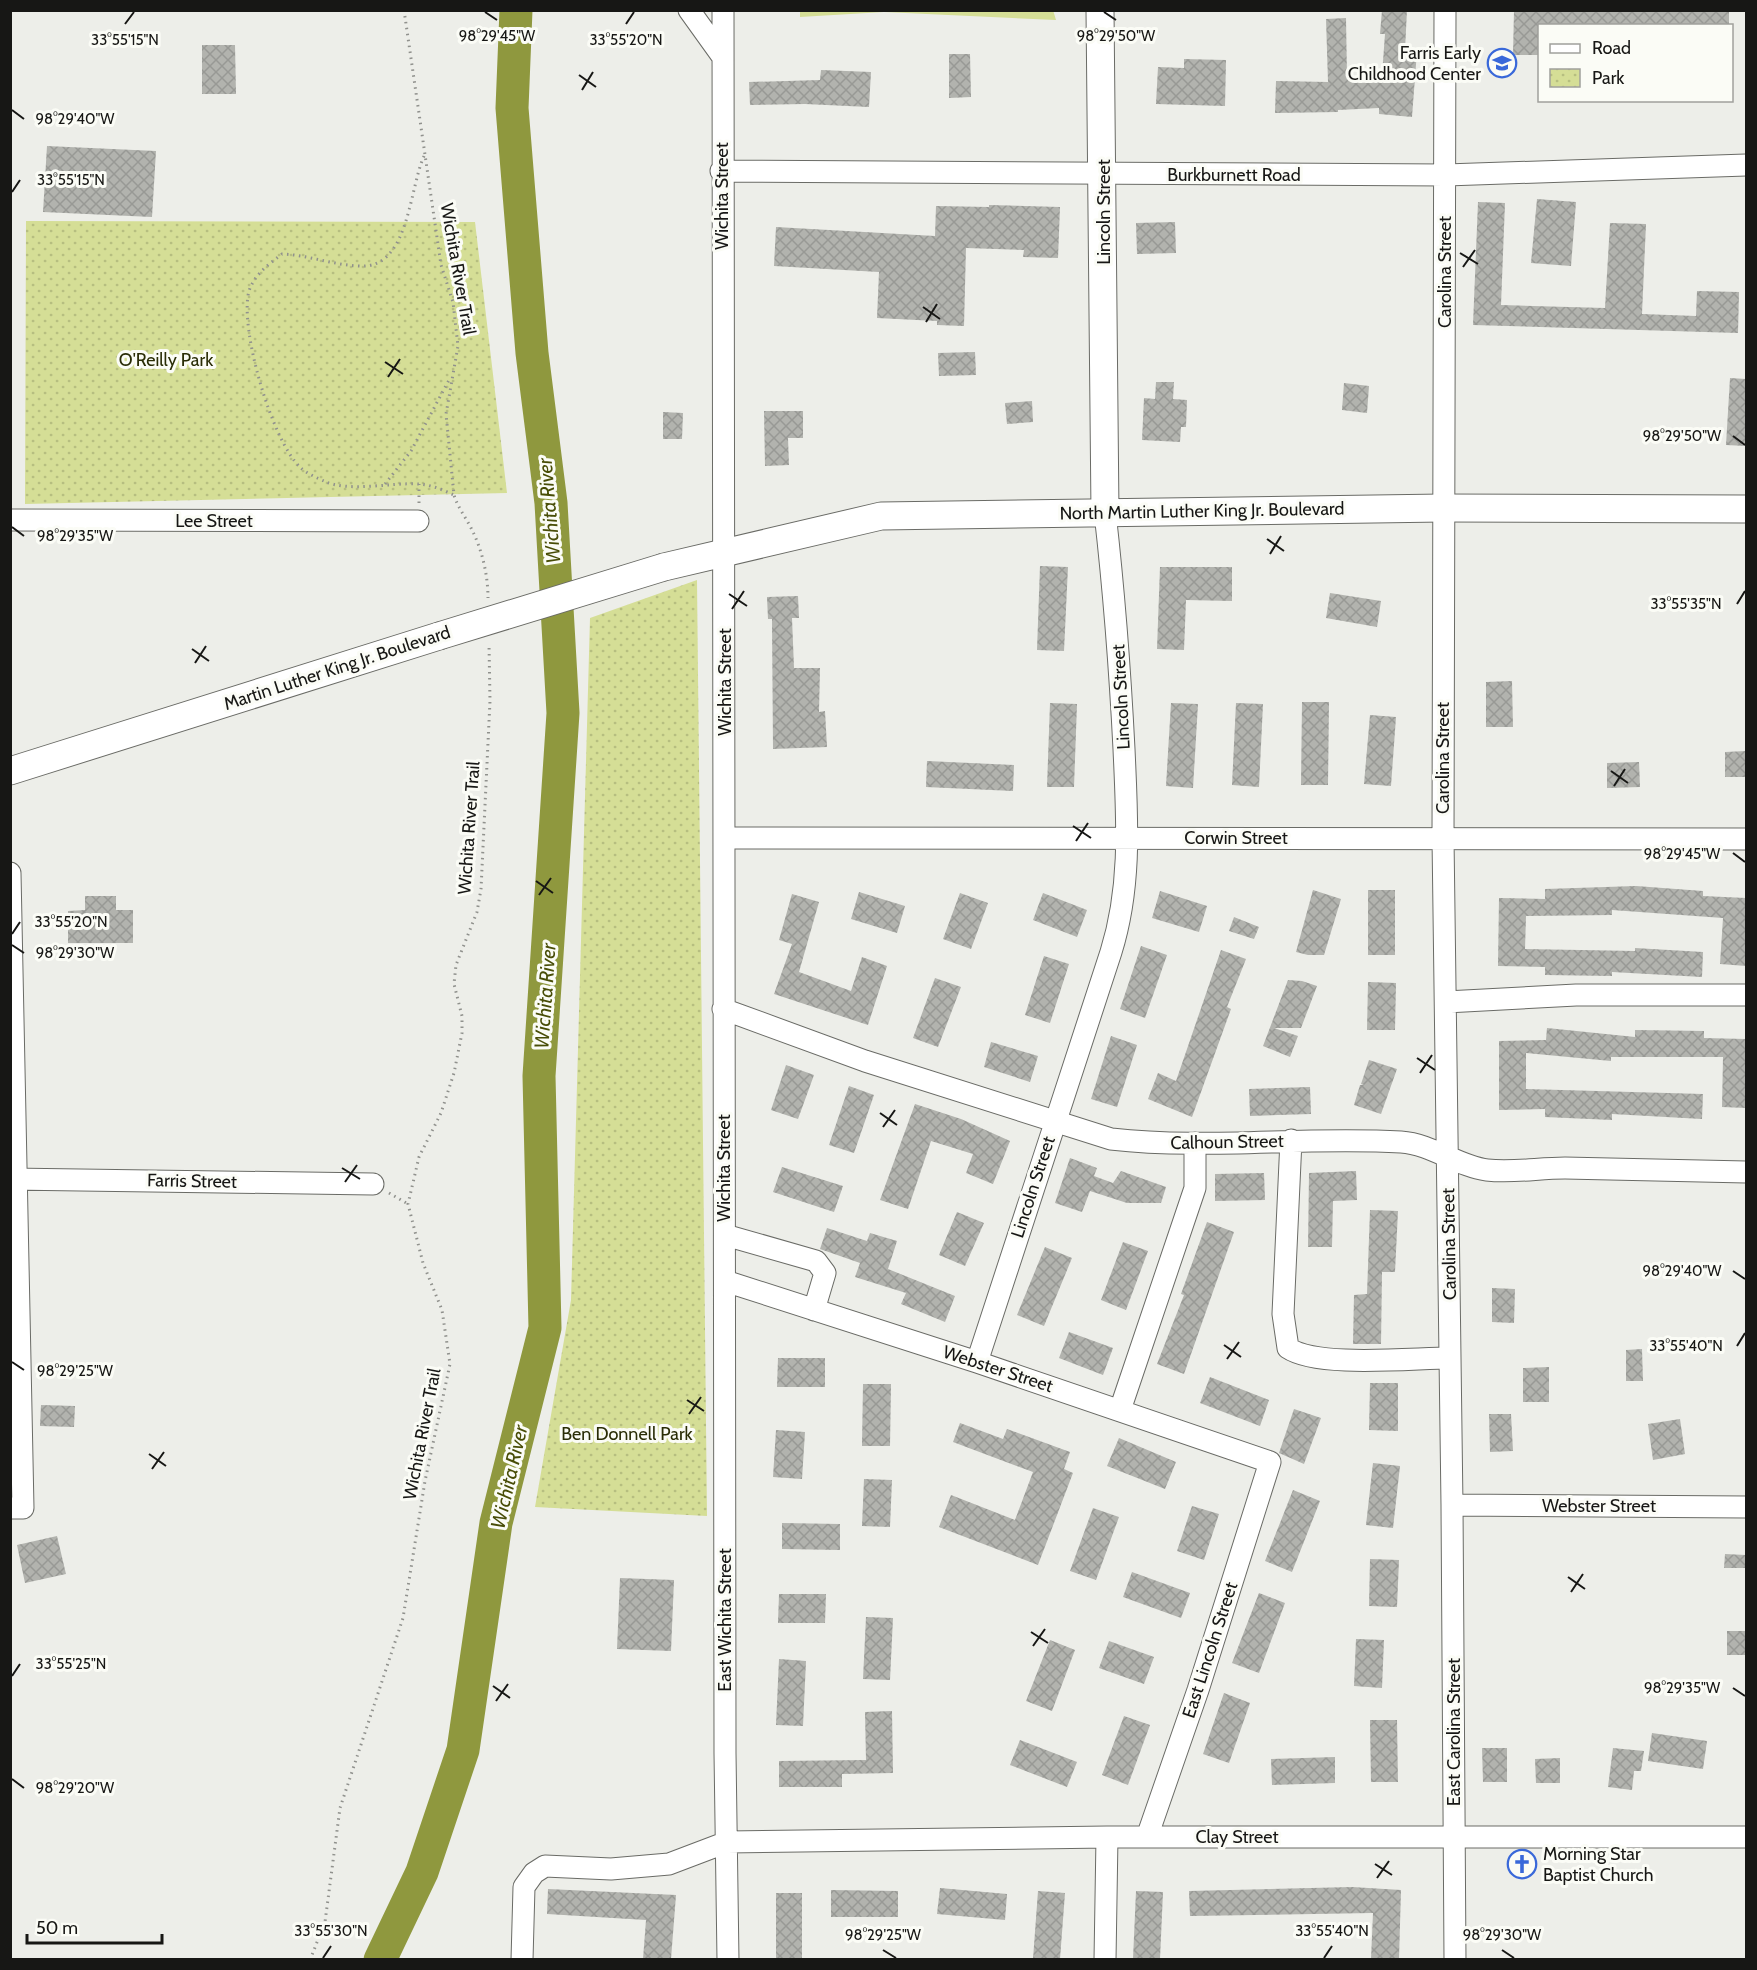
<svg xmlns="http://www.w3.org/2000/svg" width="1757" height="1970" viewBox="0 0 1757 1970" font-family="Cabin,sans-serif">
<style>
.grass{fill:#d5de96}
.park{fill:url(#park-dots)}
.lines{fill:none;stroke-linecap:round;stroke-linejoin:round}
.river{stroke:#8f983e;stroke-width:33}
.building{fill:url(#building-cross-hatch)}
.minor-casing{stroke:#6a6b66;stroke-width:23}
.major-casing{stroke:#6a6b66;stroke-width:29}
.path{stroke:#90918d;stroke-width:3;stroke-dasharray:1.5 4.5;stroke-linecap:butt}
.minor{stroke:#fff;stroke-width:21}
.major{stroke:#fff;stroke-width:27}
.major-bridge-casing{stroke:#6a6b66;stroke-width:29;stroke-linecap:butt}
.major-bridge{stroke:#fff;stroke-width:27}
.ticks{fill:none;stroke:#171715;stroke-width:2}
.labels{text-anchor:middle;stroke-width:6;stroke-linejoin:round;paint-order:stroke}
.poi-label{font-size:18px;fill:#171715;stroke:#fbfcf6;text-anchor:end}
.street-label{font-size:18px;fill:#171715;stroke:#fbfcf6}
.park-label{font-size:18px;fill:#2a2d06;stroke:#fbfcf6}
.water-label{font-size:20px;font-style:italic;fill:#484d07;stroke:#fbfcf6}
.ticks-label{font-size:15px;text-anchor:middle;fill:#171715;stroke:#fbfcf6;stroke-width:6;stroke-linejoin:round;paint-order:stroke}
</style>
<defs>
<pattern id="park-dots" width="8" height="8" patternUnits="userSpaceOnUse" patternTransform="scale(1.5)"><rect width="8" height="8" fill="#d5de96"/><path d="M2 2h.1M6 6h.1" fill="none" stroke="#b6be80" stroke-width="1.8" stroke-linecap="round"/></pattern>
<pattern id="building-cross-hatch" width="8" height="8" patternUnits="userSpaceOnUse" patternTransform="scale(1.5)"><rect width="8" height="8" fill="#b2b3ae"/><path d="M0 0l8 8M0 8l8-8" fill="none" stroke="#989995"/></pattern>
</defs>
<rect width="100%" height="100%" fill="#edeee9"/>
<path class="grass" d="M800,10H1053L1056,20L884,12L800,17Z"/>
<path class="park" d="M26,221L475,222L507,493L25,504Z
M697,580L707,1516L535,1507L571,1300L590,618Z"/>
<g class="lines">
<path class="river" d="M380,1960L422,1872L463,1750L496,1523L545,1328L539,1076L563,713L551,503L532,353L512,108L516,10"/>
</g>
<path class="building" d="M1382,10H1407L1405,50L1417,51L1412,117L1379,114V108L1338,110V112L1275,113L1276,81L1328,82L1326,19L1346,18L1347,77L1382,75L1385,34H1380Z
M1514,10H1729V26H1539V55H1513Z
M202,45H235L236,94H202Z
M949,54H970L971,97L949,98Z
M1184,59L1226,60L1225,106L1156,104L1158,67L1184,68Z
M821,70L871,72L869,107L805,104L750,105L749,82L820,80Z
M47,146L156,151L152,217L43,212Z
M1537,199L1576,202L1571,266L1531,263Z
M1478,202L1505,203L1501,305L1605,308L1610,223L1646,224L1642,314L1696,316L1697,291L1739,292L1738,333L1473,325Z
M989,205L1060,207L1058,258L1023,257L1024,250L966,248L964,326L937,325V321L877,318L879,272L774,266L776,227L935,236L936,206L989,207Z
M1175,222L1176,253L1137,254L1136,223Z
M975,352L976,375L939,376L938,353Z
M1730,378L1746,379V446L1726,445Z
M1156,382H1174L1173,399L1187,400L1186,427H1181L1180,442L1142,440L1144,398L1155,399Z
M1344,383L1369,386L1367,413L1342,410Z
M1032,401L1033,422L1007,424L1005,403Z
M764,411H803V438H788L789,465L765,466Z
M663,412L683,413L682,439H663Z
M1040,566L1068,567L1064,651L1037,650Z
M1160,567H1232V601L1186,600L1184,650L1157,649Z
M1330,593L1381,601L1377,627L1326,618Z
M798,596L799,618H792L794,668H820L819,712L825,711L827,747L773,749L772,619H768L767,597Z
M1512,681L1513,727H1486V682Z
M1302,702H1329L1328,785H1301Z
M1050,703L1077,704L1074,787H1047Z
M1171,703L1198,704L1193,788L1166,786Z
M1236,703L1263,704L1259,787L1232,785Z
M1370,715L1396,717L1391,786L1364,784Z
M1746,751V777H1725V752Z
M927,761L1014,765L1013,791L926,787Z
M1639,762L1640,787L1607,788V763Z
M1636,886L1703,891V896L1746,898V966L1720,964L1723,918L1612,910V915L1526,916L1525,949L1635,951V948L1703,952L1702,977L1612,972V976L1545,975V967L1498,966L1499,898L1545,899V889Z
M1313,890L1341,899L1324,955H1308L1296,952Z
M1368,890H1395V955H1368Z
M1160,891L1207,906L1199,932L1152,918Z
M859,892L905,906L897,933L851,919Z
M960,893L988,903L971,949L943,939Z
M1043,893L1087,910L1077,937L1033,920Z
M792,894L819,902L799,972L851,991L862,957L887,966L868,1025L774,994L792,944L779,940Z
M85,896H116V910H133V943H68V911L85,910Z
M1234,917L1259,927L1254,939L1229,931Z
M1141,946L1167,955L1145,1018L1120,1009Z
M1221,950L1246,959L1227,1007L1231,1009L1192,1117L1148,1099L1158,1073L1176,1081Z
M1044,956L1069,964L1050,1023L1025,1015Z
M935,978L961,987L938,1047L913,1038Z
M1288,980L1302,981L1317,986L1301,1028H1274L1298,1036L1290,1057L1263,1046Z
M1368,982L1396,983L1395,1030H1367Z
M1547,1028L1635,1037V1030L1704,1031V1038L1746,1039V1108L1722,1107L1723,1057H1611V1061L1526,1053V1089L1703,1094L1702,1119L1612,1114V1120L1545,1117V1109L1499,1110V1041L1546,1040Z
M1111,1036L1137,1045L1117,1107L1091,1099Z
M991,1042L1038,1056L1030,1082L984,1067Z
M1369,1060L1397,1069L1381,1114L1354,1105L1360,1085H1364L1361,1084Z
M786,1065L814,1075L798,1119L771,1110Z
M849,1086L874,1095L854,1153L829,1145Z
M1310,1087L1311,1114L1250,1116L1249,1089Z
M915,1104L961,1119L1010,1141L993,1184L966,1173L973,1154L931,1141L908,1209L880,1200Z
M1070,1158L1097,1168L1094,1176L1113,1183L1121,1171L1166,1187L1161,1203H1127L1090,1191L1082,1212L1055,1203Z
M782,1167L843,1186L834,1212L773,1192Z
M1356,1171L1357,1200L1333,1201L1332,1247H1308L1309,1173Z
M1264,1173L1265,1200L1215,1201V1174Z
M1370,1210L1398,1211L1395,1272H1382L1381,1344H1353L1354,1295L1367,1294Z
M957,1212L984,1223L965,1266L939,1255Z
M1207,1222L1234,1232L1184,1374L1157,1364L1184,1295L1181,1294Z
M827,1228L867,1241L870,1233L897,1241L888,1269L955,1296L945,1322L901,1304L906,1293L855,1277L860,1263L820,1249Z
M1123,1242L1148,1251L1126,1310L1101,1300Z
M1045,1247L1072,1258L1044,1326L1017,1315Z
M1492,1288L1515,1289L1514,1323L1492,1322Z
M1069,1332L1113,1348L1103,1375L1059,1358Z
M1642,1349L1643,1381H1626V1350Z
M778,1358H825V1387H777Z
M1549,1367V1402H1523V1368Z
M1210,1377L1269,1400L1260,1426L1200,1403Z
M1370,1383H1398V1431L1369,1430Z
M863,1384H891L890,1446H862Z
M41,1405L75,1406L74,1427L40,1426Z
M1294,1409L1321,1418L1304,1464L1279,1453Z
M1489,1414H1511L1513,1451L1490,1452Z
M1680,1419L1685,1454L1653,1460L1648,1424Z
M960,1423L1003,1439L1007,1429L1070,1452L1064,1469L1073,1473L1038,1565L939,1527L951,1495L1015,1520L1033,1472L953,1442Z
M776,1430L805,1432L802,1479L773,1477Z
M1119,1438L1176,1462L1165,1489L1107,1466Z
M1373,1463L1400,1466L1393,1528L1366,1525Z
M864,1479L892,1480L890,1527L862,1526Z
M1293,1490L1320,1501L1292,1572L1265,1561Z
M1192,1506L1219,1514L1204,1560L1177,1551Z
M1093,1508L1119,1517L1096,1580L1070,1571Z
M782,1523L840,1524V1550L782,1549Z
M57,1536L66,1574L25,1583L17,1545Z
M1725,1554L1746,1555V1568H1724Z
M1370,1559L1399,1560L1397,1607L1369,1606Z
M1132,1572L1190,1593L1181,1618L1123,1597Z
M620,1578L674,1580L671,1651L617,1649Z
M1259,1593L1285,1603L1259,1673L1232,1663Z
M779,1594H826L825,1623H778Z
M866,1617L893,1618L890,1680L863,1679Z
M1727,1631H1746V1655H1727Z
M1356,1639L1384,1640L1382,1688L1354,1686Z
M1050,1640L1075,1650L1052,1711L1026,1701Z
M1109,1641L1154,1657L1144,1684L1099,1668Z
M779,1659L806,1661L803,1726L776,1725Z
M1224,1693L1250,1703L1229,1763L1203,1754Z
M892,1711L893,1773L842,1774V1787H779V1761L866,1760L865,1712Z
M1124,1716L1150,1725L1128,1785L1102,1775Z
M1370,1720H1397L1398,1782H1371Z
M1652,1733L1707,1741L1703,1769L1648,1761Z
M1020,1740L1077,1762L1067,1787L1010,1765Z
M1482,1748H1507V1782H1483Z
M1613,1748L1644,1751L1641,1771H1634L1632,1790L1608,1787Z
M1335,1757V1783L1272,1785L1271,1759Z
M1560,1758V1783H1536L1535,1759Z
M1352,1887L1401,1890L1399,1959H1371L1373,1913L1190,1916L1189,1891Z
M940,1888L1007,1894L1005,1920L937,1914Z
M548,1889L676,1895L671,1959H643L646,1920L547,1914Z
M831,1890L898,1891V1917H831Z
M1038,1891L1065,1893L1060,1959H1033Z
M1136,1891L1163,1892L1160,1959H1133Z
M776,1893H802V1959H776Z"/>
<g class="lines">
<g class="minor-casing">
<path id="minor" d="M689,10L722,56
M723,10L725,1753L728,1960
M1445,10L1443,838L1452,1505L1455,1960
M721,171L1446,175L1746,165
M10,520L418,521
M725,838L1746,839
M10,873L23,1508H10
M1446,1002L1576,995H1746
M723,1009L865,1061L1111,1139C1207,1150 1304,1136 1401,1142C1432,1144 1457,1166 1487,1170C1513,1173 1539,1168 1565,1168C1625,1169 1686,1171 1746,1172
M1291,1140L1283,1314L1288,1348C1318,1368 1412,1358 1450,1358
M10,1179L373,1184
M725,1235L816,1261L825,1273L814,1310
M725,1281L977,1362L1270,1462L1198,1690L1147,1837
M977,1362L1111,952C1132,885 1127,818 1124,749C1120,670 1114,592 1105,513
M1120,1410L1195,1188V1143
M1452,1505L1746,1507
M522,1960L524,1887L534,1873L545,1866L611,1869L669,1864L727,1842L1107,1837H1746
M1105,1960L1107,1837"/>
</g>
<g class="major-casing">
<path id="major" d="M1100,10L1105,513
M664,567L881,516L1443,508L1746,509
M10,771L439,636"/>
</g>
<path class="path" d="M404,10L441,265L453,302L458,346L446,414L454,495C458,508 465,516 471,528C482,549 488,575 488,598
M424,156C409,189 409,270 359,266C333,265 308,255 282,254C269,264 254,275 249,291C239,328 272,441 300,467C306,473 317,478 324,481C349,493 392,482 419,484C432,485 443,490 454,495
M385,484L411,451L449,380
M419,503V484
M389,1193L408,1204
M310,1960L325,1922L340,1808L403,1618L425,1481L450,1364L442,1310L423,1263L408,1204L419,1157L441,1113L454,1073L462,1033V1016L454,984L456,965L477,912L481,889L490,701L489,644"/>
<use href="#minor" class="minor"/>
<use href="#major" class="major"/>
<g class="major-bridge-casing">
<path id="major-bridge" d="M439,636L664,567"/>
</g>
<use href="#major-bridge" class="major-bridge"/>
</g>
<path class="ticks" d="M485,12L497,20M1104,12L1116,20M125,24L134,12M626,24L634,12M579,75L596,87M582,90L593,72M12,110L24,119M12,192L20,180M1460,253L1478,264M1463,267L1475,250M923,307L940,319M926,322L937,304M385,362L403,374M388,377L400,359M1733,436L1745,445M12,527L24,536M1267,539L1284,551M1270,554L1281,536M729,594L747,606M1737,604L1745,591M732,609L744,591M192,649L209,661M195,663L206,646M1611,771L1628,783M1614,786L1625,769M1073,826L1091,838M1076,841L1088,823M1733,853L1745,862M536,881L553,893M539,895L551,878M12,934L20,922M12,945L24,953M1417,1058L1435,1070M1420,1073L1432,1055M880,1113L897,1125M883,1127L895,1110M342,1168L360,1179M345,1182L357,1165M1733,1271L1745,1279M1224,1345L1241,1357M1737,1346L1745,1333M1227,1359L1239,1342M12,1362L24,1370M687,1400L704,1411M689,1414L701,1397M149,1454L166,1466M152,1469L164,1452M1568,1577L1585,1589M1571,1592L1583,1574M1031,1632L1048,1643M1033,1646L1045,1629M12,1676L20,1664M493,1686L510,1698M1733,1688L1745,1696M496,1701L508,1684M12,1779L24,1788M1375,1864L1392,1875M1377,1878L1389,1861M883,1950L896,1958M1502,1950L1514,1958M323,1958L331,1946M1324,1958L1332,1946"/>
<defs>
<g id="school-ring" transform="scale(1.5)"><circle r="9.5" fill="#fbfcf6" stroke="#3968d9" stroke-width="1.5"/><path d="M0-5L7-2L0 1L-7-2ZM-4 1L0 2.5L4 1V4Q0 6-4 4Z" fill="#3968d9"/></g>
<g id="church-ring" transform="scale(1.5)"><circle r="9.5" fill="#fbfcf6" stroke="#3968d9" stroke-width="1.5"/><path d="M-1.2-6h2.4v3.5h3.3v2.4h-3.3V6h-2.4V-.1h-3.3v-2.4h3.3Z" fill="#3968d9"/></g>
</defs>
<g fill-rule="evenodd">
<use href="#school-ring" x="1502" y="63"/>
<use href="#church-ring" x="1522" y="1864"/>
</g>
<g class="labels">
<g class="poi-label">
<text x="1481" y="59">Farris Early<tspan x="1481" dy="21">Childhood Center</tspan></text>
<text x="1543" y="1860" text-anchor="start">Morning Star<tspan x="1543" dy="21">Baptist Church</tspan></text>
</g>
<g class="street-label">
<text x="1234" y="181">Burkburnett Road</text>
<text transform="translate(722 196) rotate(-90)" y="6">Wichita Street</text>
<text transform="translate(1104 212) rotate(-90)" y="6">Lincoln Street</text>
<text transform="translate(458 269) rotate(80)" y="6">Wichita River Trail</text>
<text transform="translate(1445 272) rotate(-90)" y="6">Carolina Street</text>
<text transform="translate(1202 511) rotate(-1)" y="6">North Martin Luther King Jr. Boulevard</text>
<text x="214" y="527">Lee Street</text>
<text transform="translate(337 668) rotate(-18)" y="6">Martin Luther King Jr. Boulevard</text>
<text transform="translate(725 682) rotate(-90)" y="6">Wichita Street</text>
<text transform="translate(1121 697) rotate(-93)" y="6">Lincoln Street</text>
<text transform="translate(1443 758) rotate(-90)" y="6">Carolina Street</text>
<text transform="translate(469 828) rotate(-86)" y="6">Wichita River Trail</text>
<text x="1236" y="844">Corwin Street</text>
<text transform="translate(1227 1142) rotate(-1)" y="6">Calhoun Street</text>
<text transform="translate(724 1168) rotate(-90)" y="6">Wichita Street</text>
<text transform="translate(192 1181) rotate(1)" y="6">Farris Street</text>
<text transform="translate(1033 1187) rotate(-72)" y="6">Lincoln Street</text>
<text transform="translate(1449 1244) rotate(-91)" y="6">Carolina Street</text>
<text transform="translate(998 1369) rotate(18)" y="6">Webster Street</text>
<text transform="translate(422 1434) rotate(-79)" y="6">Wichita River Trail</text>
<text x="1599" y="1512">Webster Street</text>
<text transform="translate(725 1620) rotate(-90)" y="6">East Wichita Street</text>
<text transform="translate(1210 1650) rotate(-72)" y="6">East Lincoln Street</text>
<text transform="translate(1454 1732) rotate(-90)" y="6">East Carolina Street</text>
<text x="1237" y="1843">Clay Street</text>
</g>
<g class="park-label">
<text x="166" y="366">O'Reilly Park</text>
<text x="627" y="1440">Ben Donnell Park</text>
</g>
<g class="water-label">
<text transform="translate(549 511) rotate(-95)" y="7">Wichita River</text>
<text transform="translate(545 996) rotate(-86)" y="7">Wichita River</text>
<text transform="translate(509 1477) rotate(-77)" y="7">Wichita River</text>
</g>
</g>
<g class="ticks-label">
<text x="497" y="41">98°29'45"W</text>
<text x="1116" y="41">98°29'50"W</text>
<text x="125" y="45">33°55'15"N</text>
<text x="626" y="45">33°55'20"N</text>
<text x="75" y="124">98°29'40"W</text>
<text x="71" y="185">33°55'15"N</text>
<text x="1682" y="441">98°29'50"W</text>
<text x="75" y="541">98°29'35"W</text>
<text x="1686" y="609">33°55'35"N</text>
<text x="1682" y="859">98°29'45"W</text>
<text x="71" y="927">33°55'20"N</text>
<text x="75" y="958">98°29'30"W</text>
<text x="1682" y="1276">98°29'40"W</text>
<text x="1686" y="1351">33°55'40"N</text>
<text x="75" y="1376">98°29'25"W</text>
<text x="71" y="1669">33°55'25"N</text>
<text x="1682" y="1693">98°29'35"W</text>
<text x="75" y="1793">98°29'20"W</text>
<text x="331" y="1936">33°55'30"N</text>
<text x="1332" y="1936">33°55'40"N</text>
<text x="883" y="1940">98°29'25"W</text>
<text x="1502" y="1940">98°29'30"W</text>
</g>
<rect width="1757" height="1970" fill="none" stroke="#171715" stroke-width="24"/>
<rect x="1538" y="24" width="195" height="78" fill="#fbfcf6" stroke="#a0a09c" stroke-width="1.5"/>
<rect x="1550" y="44" width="30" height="9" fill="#ffffff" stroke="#a0a09c" stroke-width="1.5"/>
<text x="1592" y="54" font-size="18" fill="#171715">Road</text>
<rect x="1550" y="69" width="30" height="18" fill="url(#park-dots)" stroke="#a0a09c" stroke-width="1.5"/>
<text x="1592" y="84" font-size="18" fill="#171715">Park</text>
<path d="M27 1934v9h135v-9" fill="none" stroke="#171715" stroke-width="3"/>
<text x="36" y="1934" font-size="18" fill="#171715" stroke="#fbfcf6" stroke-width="4.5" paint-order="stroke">50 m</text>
</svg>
